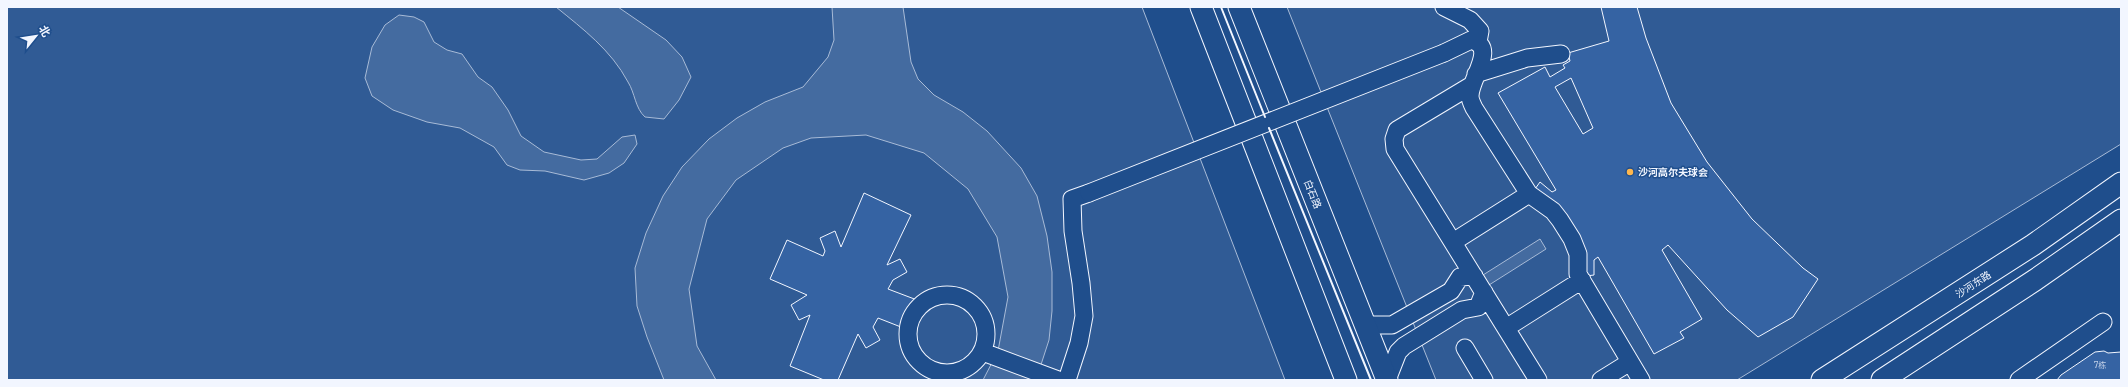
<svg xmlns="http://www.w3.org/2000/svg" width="2128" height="387" viewBox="0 0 2128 387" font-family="Merriweather,'Noto Sans SC',serif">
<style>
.green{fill:#305b95;stroke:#a8bbd7}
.water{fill:#446ba0;stroke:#a8bbd7}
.building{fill:#3563a3;stroke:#f2f6ff;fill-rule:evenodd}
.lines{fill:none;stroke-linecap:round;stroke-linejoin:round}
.minor-casing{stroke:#f2f6ff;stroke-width:19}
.major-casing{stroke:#f2f6ff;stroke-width:23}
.minor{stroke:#1f4e8c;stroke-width:17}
.major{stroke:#1f4e8c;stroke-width:21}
.minor-bridge-casing{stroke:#f2f6ff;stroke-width:19;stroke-linecap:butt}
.minor-bridge{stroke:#1f4e8c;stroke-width:17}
.wall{stroke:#f2f6ff;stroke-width:2}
.poi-dot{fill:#ffb74d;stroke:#1f4e8c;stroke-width:1.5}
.labels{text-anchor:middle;stroke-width:3;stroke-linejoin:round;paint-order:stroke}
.number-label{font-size:8px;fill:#c3d1e8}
.poi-label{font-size:10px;font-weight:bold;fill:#f2f6ff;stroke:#1f4e8c;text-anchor:start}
.street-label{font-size:10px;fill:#f2f6ff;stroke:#1f4e8c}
</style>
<rect width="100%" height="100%" fill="#1f4e8c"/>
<path class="green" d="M7,7H1142L1285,380H7Z
M1287,7H2121V144L1737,380H1436Z"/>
<path class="water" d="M556,7H618L666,40L682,57L691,77L679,100L664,119L645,117C635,108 635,93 628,82C611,50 583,29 556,7Z
M832,7H903L911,62L918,79L934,95L963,112L987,131L1021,168L1037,196L1047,236L1052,272V311L1049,340L1036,380H983L998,351L1008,297L997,237L968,189L924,153L866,135L811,138L783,148L736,180L707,219L689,289L697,346L716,380H664L647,337L637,306L635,268L646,233L663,196L682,167L709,139L737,118L765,102L803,87L828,57L834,40Z
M399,15L414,17L424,22L434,42L447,50L462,54L478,77L492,87L508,110L521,136L544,152L581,160L597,159L622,137L635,135L637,144L624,163L609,173L584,180L545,171L520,170L507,165L494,147L460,128L427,122L393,110L372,96L365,78L372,47L385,25Z
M1540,239L1546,249L1489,285L1483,275Z"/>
<path class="building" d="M1601,7H1637L1646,38L1671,103L1707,162L1752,219L1803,268L1818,279L1793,317L1758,337L1727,310L1668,245L1662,250L1702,319L1680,332L1684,338L1654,354L1598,257L1594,260V275L1586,276L1535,189L1540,182L1552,192L1556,190L1498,93L1545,67L1550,77L1565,68L1563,65L1570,61L1568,53L1609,41ZM1571,78L1593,128L1583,134L1555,87Z
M864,193L911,215L887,265L900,259L907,272L893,280L888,289L917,300L906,329L878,318L873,327L880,340L866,348L858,334L838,380H824L790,366L810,315L799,320L791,305L807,295L770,279L787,240L823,256L825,251L820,238L835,231L841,247Z
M2104,351L2108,353L2121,352V380H2057L2061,375L2095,352Z"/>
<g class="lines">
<g class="minor-casing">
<path id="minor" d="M1444,7L1470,20L1480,31L1478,42
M1444,53L1471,40C1498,47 1470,78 1470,96C1470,100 1472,104 1474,108L1529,194L1553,211L1560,220L1572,239L1578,254V274L1641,380
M1476,74L1527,58L1561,54
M1472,85L1397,130L1394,139L1395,149L1538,380
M1453,242L1529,194
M908 334a39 39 0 1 1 78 0a39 39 0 1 1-78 0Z
M1365,325H1392L1451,291L1460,277L1474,276
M1506,328L1582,280
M1465,348L1484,380
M983,352L1058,380
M1067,380L1079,343L1084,316L1081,283L1073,231L1072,199L1089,193
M1387,380L1398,352L1404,346L1462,310L1478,307L1484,292
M1601,380L1630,362
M2019,380L2103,322"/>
</g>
<g class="major-casing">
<path id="major" d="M1201,7L1346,380
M1239,7L1387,380
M1822,380L2033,245L2121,183
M1882,380L2035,280L2121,220"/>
</g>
<use href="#minor" class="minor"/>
<use href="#major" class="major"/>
<g class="minor-bridge-casing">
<path id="minor-bridge" d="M1089,193L1444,53"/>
</g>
<use href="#minor-bridge" class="minor-bridge"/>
<path class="wall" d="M1221,7L1265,117
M1269,128L1371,380"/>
</g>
<circle class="poi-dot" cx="1630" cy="172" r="4"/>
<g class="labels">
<g class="number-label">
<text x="2100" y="368">7栋</text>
</g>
<g class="poi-label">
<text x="1638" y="176">沙河高尔夫球会</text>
</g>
<g class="street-label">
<text transform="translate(1313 194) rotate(68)" y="4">白石路</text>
<text transform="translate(1973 284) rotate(-33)" y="4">沙河东路</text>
</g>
</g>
<rect width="2128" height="387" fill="none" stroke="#f2f6ff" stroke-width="16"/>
<g transform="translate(36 36) rotate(60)" stroke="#1f4e8c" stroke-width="3" paint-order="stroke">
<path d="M0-3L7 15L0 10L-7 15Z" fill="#f2f6ff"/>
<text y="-6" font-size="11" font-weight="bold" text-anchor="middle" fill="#f2f6ff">北</text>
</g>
</svg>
